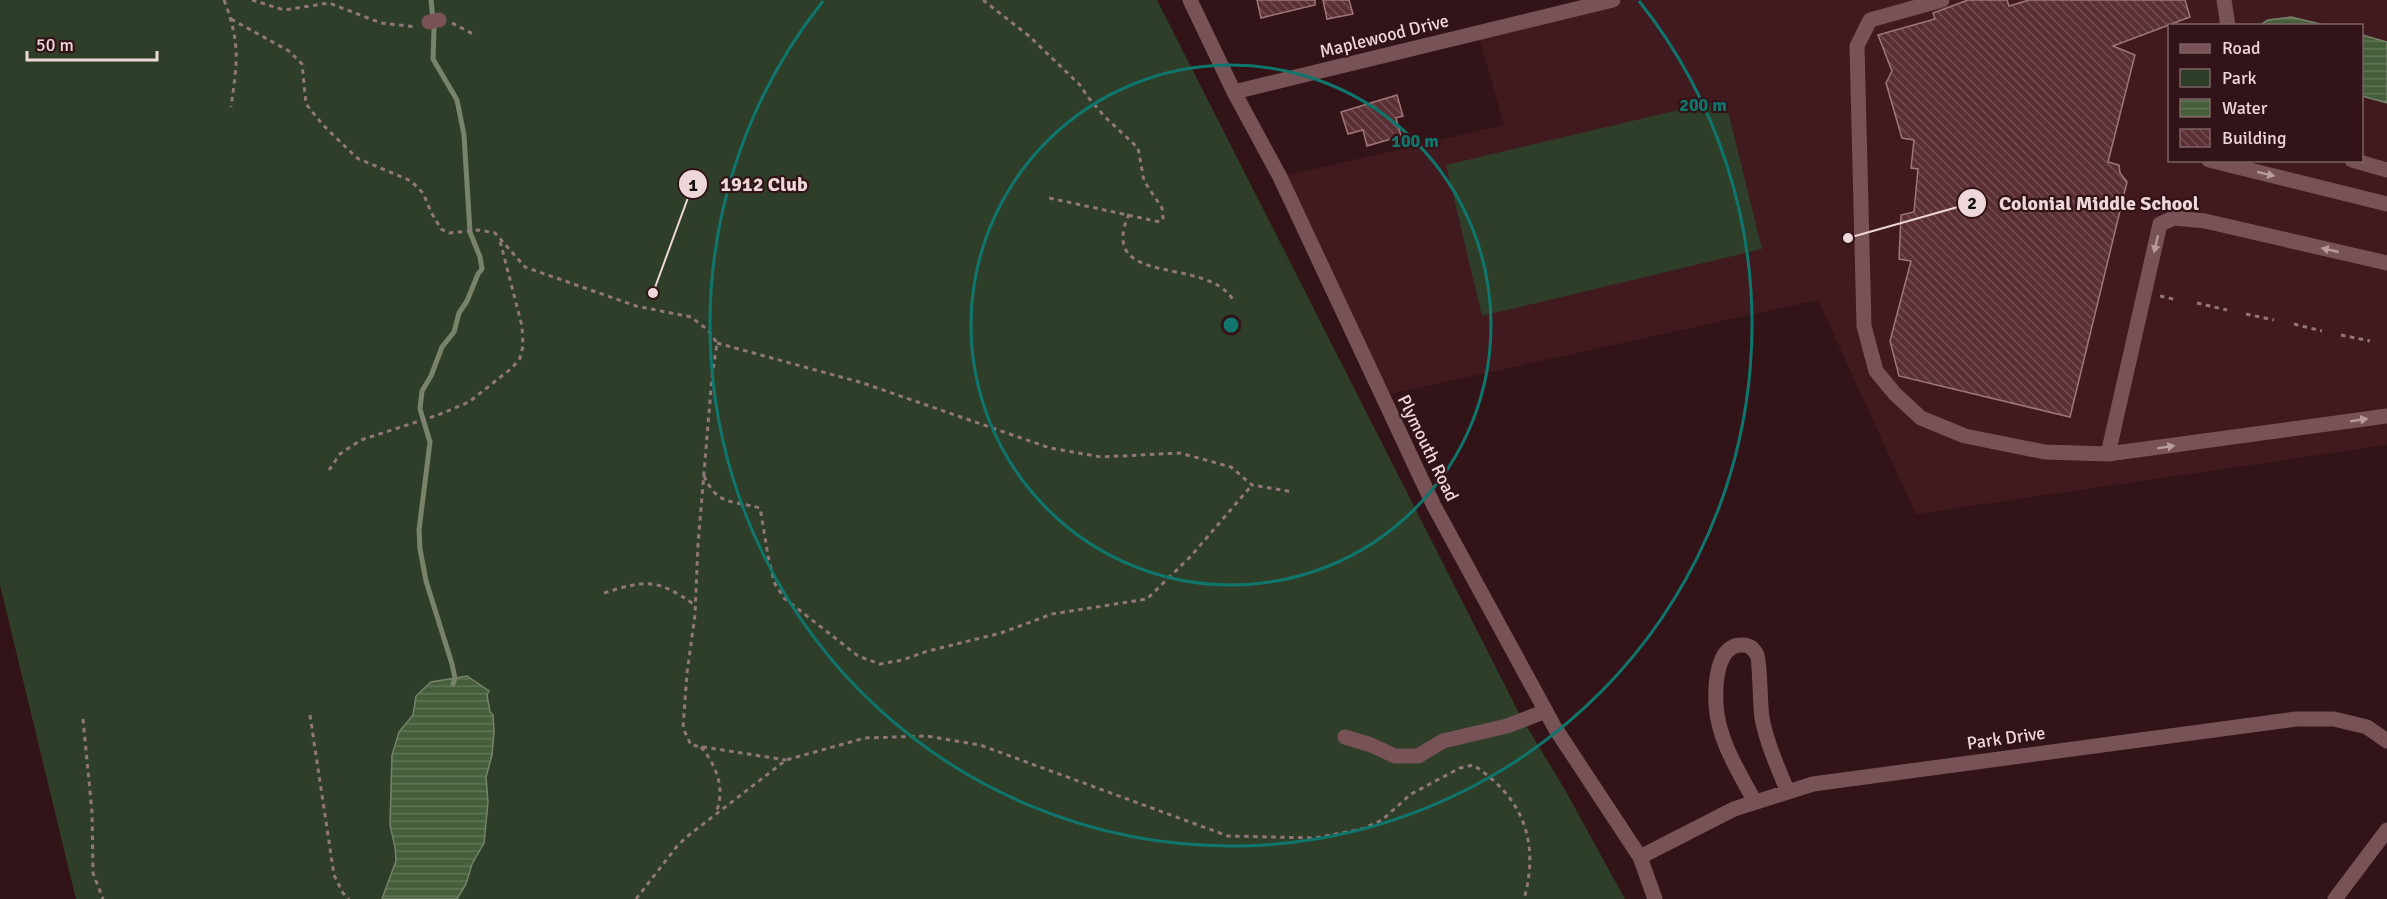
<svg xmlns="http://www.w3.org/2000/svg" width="2387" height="899" viewBox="0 0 2387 899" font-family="Signika,sans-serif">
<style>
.built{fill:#401a1f;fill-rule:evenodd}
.green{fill:#2f3e29}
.water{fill:url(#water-rules);stroke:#78836a;stroke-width:1.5}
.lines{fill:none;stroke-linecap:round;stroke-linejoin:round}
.stream{stroke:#78836a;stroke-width:5}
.building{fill:url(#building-back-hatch);stroke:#9f777b;stroke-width:1.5}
.path{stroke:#91777a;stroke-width:3;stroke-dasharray:4.5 4.5;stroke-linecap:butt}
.minor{stroke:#775256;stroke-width:15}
.oneway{fill:#b89b9e}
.ring{fill:none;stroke:#0f766e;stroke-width:3}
.labels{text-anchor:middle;stroke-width:4.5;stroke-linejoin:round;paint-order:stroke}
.street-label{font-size:18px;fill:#eed7d9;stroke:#321418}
.centre{fill:#0f766e;stroke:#321418;stroke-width:3}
.ring-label{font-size:18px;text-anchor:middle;font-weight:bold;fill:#0f766e;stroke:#321418;stroke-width:4.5;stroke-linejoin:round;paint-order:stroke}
.leader{fill:none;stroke:#eed7d9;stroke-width:2}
.callout-dot{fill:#eed7d9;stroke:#321418;stroke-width:2}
.mark-label{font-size:18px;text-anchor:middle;font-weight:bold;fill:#111}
.callout-label{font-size:20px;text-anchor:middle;font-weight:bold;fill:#eed7d9;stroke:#321418;stroke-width:4.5;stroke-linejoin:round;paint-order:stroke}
</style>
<defs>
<pattern id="water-rules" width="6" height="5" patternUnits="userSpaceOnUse" patternTransform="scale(1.5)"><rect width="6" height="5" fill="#455f3b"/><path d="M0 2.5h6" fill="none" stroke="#607557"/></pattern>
<pattern id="building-back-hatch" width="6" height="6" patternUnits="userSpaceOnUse" patternTransform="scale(1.5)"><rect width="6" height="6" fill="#5b3035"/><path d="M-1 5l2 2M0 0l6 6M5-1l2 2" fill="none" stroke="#734d52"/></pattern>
</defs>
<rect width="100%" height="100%" fill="#321418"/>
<path class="built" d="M1613,0H2387V445L1916,514L1818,300L1381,396L1280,177L1504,125L1478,33ZM2170,26H2362V160H2170Z"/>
<path class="green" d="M0,0H1157L1521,717L1565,790L1625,899H76L0,585Z
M1725,99L1762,249L1482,316L1446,165Z"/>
<path class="water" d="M2291,17L2324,25H2260L2268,20Z
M2362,35L2387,42V103L2362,96Z
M467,676L489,691L487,695L490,712L493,715L494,732L492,755L486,777L488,802L484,843L472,864L466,884L457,899H382L396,861L395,847L390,825L392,755L399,732L413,715L416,696L431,682Z"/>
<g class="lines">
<path class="stream" d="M431,0L434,29L433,59L457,100L464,135L470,232L480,257L482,269L478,274L467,301L459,313L454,332L442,347L431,376L422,391L420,409L430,442L419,530L420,549L426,581L452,664L455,678L453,684"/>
</g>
<path class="building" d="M1257,0H1315V5L1261,18Z
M1323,0H1349L1353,14L1327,19Z
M1968,0H2007L2009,6L2029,0H2185L2190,17L2113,46L2135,55L2108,162L2119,165L2120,173L2127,182L2070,417L1899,376L1890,341L1911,261L1899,259L1901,215L1914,212L1918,169L1911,168L1914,140L1902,138L1886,83L1892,71L1878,35L1935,19L1933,13Z
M1397,95L1403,116L1396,118L1401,136L1367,146L1363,130L1348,134L1341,112Z"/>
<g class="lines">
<path class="path" d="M224,0C241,44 237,63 231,107
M252,0L284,10L329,3L381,23L416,27
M983,0L1029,36L1081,86L1087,96L1105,117L1138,148L1144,181L1162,208L1163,218L1160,222L1049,198
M231,19L289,51L302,64L306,104L323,125L357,158L411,181L423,193L431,212L441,229L449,233L479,230L495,233L525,267L636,306L691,317L708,330L717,343L712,377L698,544L695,615L687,673L683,728L691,745L786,760
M452,23L475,35
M1129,214C1096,289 1207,255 1233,300
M2160,296L2177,300
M2197,303L2227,310
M2246,314L2274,320
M2294,324L2322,331
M2341,335L2370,341
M717,343L863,383L1050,448L1101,457L1180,453L1231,467L1252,485L1293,492
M329,470L340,454L361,440L438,415L469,402L512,368L520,358L523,346L522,326L500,241
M704,476C718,506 731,500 760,508L769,561L775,584L784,598L858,656L880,664L902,660L928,651L1001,633L1052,614L1147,599L1191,556L1252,485
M604,593C648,579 657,579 695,605
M310,715L334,875L343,893L349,899
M83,719L92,812L93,873L103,899
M701,747C716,765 725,787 717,810
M636,899L678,845L689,835L786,760L865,738L926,736L980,745L1228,836L1315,838L1362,829L1382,820L1411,794L1460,768L1473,765C1523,797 1540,842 1524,899"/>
<path class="minor" d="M1190,0L1234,92L1280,177L1434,506L1555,728L1640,857L1655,899
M1942,0L1870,20L1857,46L1864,326L1876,371L1895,394L1921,418L1965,436L2045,452L2108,454L2387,416
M2224,0L2228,26
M429,22L439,20
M1234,92L1613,0
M2209,160L2387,204
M2352,160L2387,170
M2108,454L2160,224L2174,218L2205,221L2387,263
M1345,737L1371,745L1395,756H1418L1443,741L1507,726L1546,711
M1755,802C1739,772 1718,740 1716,705C1715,687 1716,643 1743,645C1749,645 1754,649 1757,655C1760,660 1760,706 1762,718C1767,744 1778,768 1788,792
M1640,857L1734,809L1813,784L2296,719H2334L2367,727L2387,741
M2335,899L2387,830"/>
</g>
<defs><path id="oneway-solid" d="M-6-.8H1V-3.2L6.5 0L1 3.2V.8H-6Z" transform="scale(1.5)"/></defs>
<g class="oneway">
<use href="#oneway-solid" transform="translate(2266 174) rotate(14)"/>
<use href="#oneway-solid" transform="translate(2156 244) rotate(103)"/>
<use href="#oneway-solid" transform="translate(2330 250) rotate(-167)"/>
<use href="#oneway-solid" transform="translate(2359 420) rotate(-9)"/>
<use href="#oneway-solid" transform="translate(2166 447) rotate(-9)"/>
</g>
<g class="ring">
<circle cx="1231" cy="325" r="260"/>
<path d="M1639 1A521 521 0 1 1 823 1"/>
</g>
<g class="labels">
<g class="street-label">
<text transform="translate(1384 36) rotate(-14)" y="6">Maplewood Drive</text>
<text transform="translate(1428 448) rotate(64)" y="6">Plymouth Road</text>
<text transform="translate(2006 738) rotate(-8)" y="6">Park Drive</text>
</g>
</g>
<circle cx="1231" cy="325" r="9" class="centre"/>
<g class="ring-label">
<text x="1703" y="111">200 m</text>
<text x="1415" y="147">100 m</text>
</g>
<path class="leader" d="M653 293L693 184M1848 238L1972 203"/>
<g class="callout-dot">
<circle cx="653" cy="293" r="6"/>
<circle cx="1848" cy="238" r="6"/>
<circle cx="693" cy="184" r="15"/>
<circle cx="1972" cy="203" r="15"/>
</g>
<g class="mark-label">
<text x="693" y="191">1</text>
<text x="1972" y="209">2</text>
</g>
<g class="callout-label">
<text x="764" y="191">1912 Club</text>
<text x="2099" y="210">Colonial Middle School</text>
</g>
<rect x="2168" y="24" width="195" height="138" fill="#321418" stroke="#7d6265" stroke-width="1.5"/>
<rect x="2180" y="44" width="30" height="9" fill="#775256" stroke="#7d6265" stroke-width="1.5"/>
<text x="2222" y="54" font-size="18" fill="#eed7d9">Road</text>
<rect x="2180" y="69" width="30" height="18" fill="#2f3e29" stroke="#7d6265" stroke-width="1.5"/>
<text x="2222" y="84" font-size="18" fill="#eed7d9">Park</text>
<rect x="2180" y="99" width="30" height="18" fill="url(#water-rules)" stroke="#7d6265" stroke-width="1.5"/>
<text x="2222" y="114" font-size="18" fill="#eed7d9">Water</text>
<rect x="2180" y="129" width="30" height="18" fill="url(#building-back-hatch)" stroke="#7d6265" stroke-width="1.5"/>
<text x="2222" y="144" font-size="18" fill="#eed7d9">Building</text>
<path d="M27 51v9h130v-9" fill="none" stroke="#eed7d9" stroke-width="3"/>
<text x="36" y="51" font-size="18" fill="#eed7d9" stroke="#321418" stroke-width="4.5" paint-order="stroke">50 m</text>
</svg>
